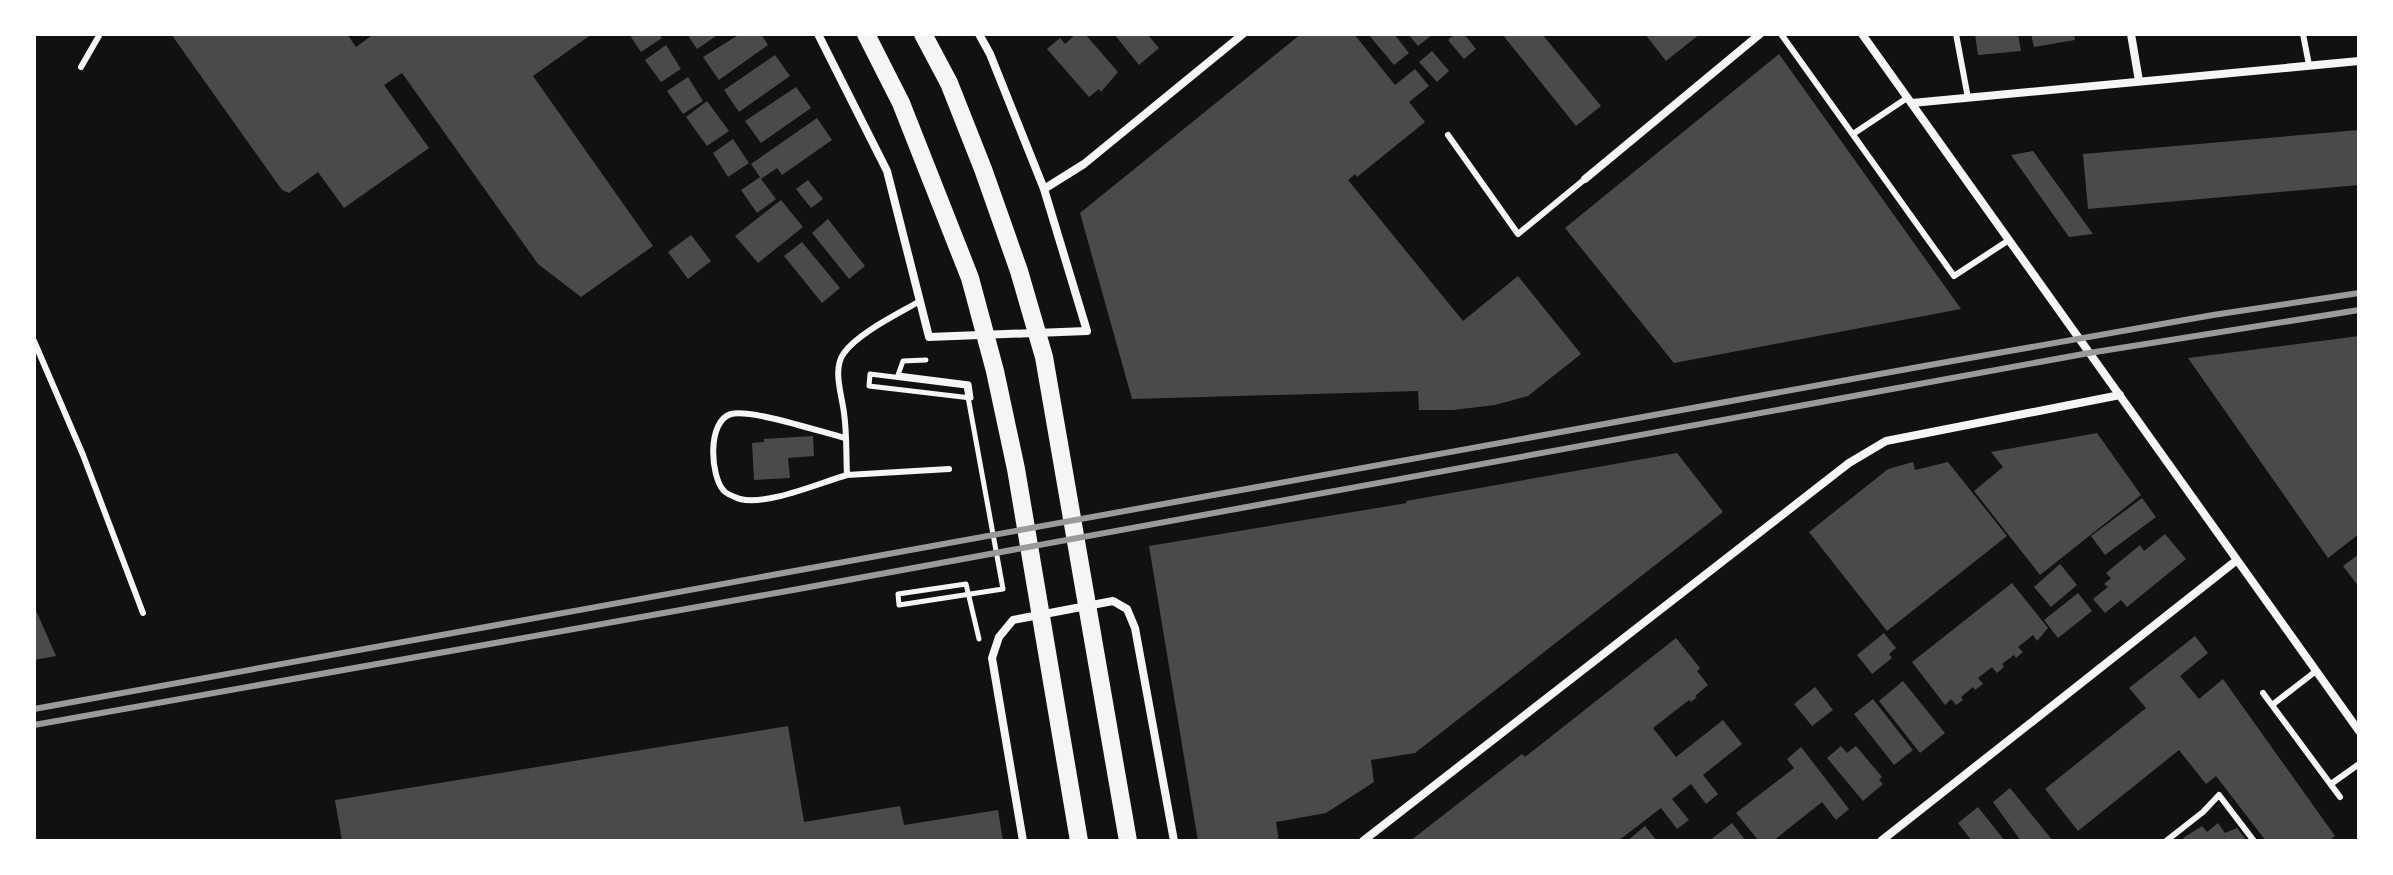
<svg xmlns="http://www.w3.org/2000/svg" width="2393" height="875" viewBox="0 0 2393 875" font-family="'Nunito Sans',sans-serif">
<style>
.building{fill:#4a4a4a}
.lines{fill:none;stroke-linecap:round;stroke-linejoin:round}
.path{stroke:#f5f5f5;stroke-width:5}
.service{stroke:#f5f5f5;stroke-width:6}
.minor{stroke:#f5f5f5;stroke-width:8}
.primary{stroke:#f5f5f5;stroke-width:18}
.rail{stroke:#9a9a9a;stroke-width:6}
</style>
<rect width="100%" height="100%" fill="#111"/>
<path class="building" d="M171,34H347L356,47L374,34H592L533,76L653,246L581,297L538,264L402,73L384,85L429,148L344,208L318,172L289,193L282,190Z
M629,34H659L662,38L641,52Z
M687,34H719L697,49Z
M740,34H761L768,45L719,80L703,57Z
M1076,34H1085L1118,72L1101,92L1099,89L1089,97L1047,49L1060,38L1065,44Z
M1114,34H1147L1159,48L1139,65Z
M1301,34H1354L1395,85L1415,69L1429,86L1409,102L1425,122L1357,177L1355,174L1348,180L1463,321L1518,276L1581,354L1528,396L1495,405L1453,410H1419L1418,391L1132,399L1080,213Z
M1368,34H1394L1409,53L1394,65Z
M1408,34H1433L1418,46Z
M1455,34H1464L1476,49L1464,59L1448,40Z
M1502,34H1542L1601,106L1576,126Z
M1645,34H1700L1666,61Z
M1975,34H2018L2021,51L1978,55Z
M2031,34H2074L2075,40L2034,47Z
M666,45L681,69L661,82L645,60Z
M1432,51L1449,71L1437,82L1419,62Z
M1779,54L1961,309L1674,363L1565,228Z
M775,55L790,76L739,112L724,90Z
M688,77L703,101L683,114L667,91Z
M796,87L811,108L761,143L745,121Z
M707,101L729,131L707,146L686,117Z
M817,118L832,140L782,175L777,168L761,179L776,199L757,213L741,190L760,177L751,164Z
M2359,130V185L2088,209L2083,154Z
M733,139L749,163L728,177L713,153Z
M2033,151L2059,187L2093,234L2069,237L2011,155Z
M808,180L823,199L811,208L796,189Z
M781,200L803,227L758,263L735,236Z
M828,219L865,266L849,279L812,233Z
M691,235L711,261L688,279L668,252Z
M802,242L840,288L822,303L784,256Z
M2359,336V534L2328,558L2188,358Z
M2097,433L2141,495L2040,575L1974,491L2003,467L1991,452Z
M813,436L814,456L788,458L790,478L754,480L752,443L764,442V439Z
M1677,453L1723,512L1415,753L1371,760L1374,782L1326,813L1276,822L1279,841H1198L1149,546L1407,503L1406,501Z
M1913,462L1915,470L1948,462L2007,536L1887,631L1809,532L1888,469Z
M2142,498L2156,517L2105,555L2091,536Z
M2165,534L2186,559L2127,607L2121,600L2105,613L2093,599L2108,587L2104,584L2111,578L2106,573L2140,545L2144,551Z
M2359,554V587L2343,566Z
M2060,564L2077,585L2051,607L2034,587Z
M2012,583L2048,628L2037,641L2033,635L2018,647L2023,652L2016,658L2014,655L2002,664L2004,667L1997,673L1992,667L1978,678L1983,684L1975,690L1973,687L1961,697L1963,700L1956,705L1951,699L1945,705L1912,662Z
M2078,593L2092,611L2058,638L2044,620Z
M34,606L56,656L34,660Z
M1884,633L1896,648L1889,654L1892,658L1872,674L1857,655Z
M2195,636L2208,653L2180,676L2199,699L2223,679L2335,836L2328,841H2266L2216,776L2206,784L2179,750L2078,831L2045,789L2146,708L2129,688Z
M1676,638L1700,668L1697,671L1708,685L1695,696L1697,697L1691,702L1689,700L1653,728L1676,757L1723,720L1742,744L1703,775L1718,794L1706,804L1691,784L1672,799L1689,820L1677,829L1661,808L1618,841H1410L1522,754L1525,757Z
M1903,681L1945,733L1920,753L1879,701Z
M1815,687L1833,710L1812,726L1794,704Z
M1873,699L1913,750L1894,765L1854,714Z
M788,726L804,822L900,806L904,825L998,810L1003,841H342L335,800Z
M1841,746L1847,753L1856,746L1882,777L1879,780L1883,784L1863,801L1827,758Z
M1801,747L1849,809L1836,820L1822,802L1773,841H1759L1736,813L1794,768L1787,759Z
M2010,788L2053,841H2021L1993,802Z
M1978,807L2005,841H1972L1958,823Z
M1732,823L1746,841H1709Z
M2218,823L2225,833L2237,828L2247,841H2185L2183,838L2202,826L2207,832Z
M1645,826L1657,841H1627Z"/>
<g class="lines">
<path class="path" d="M926,360L903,361L898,375L969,384L971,398L869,386L870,374L966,386L1003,589L899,605L898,594L966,584L979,639"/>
<path class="service" d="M1781,34L1954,276L2009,240
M1956,34L1968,98
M2303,34L2309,65
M81,67L100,34
M1853,134L1907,98
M1448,135L1518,234L1585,179
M920,301C898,314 858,333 844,353C832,369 842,395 844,413C847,433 846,455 847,475L949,469
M34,341L83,455L143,613
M845,438C821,432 752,409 731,414C707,421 710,476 724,491C728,495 735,497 740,499C767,506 819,483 847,475
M2263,693L2340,797
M2272,705L2316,671
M2331,784L2359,764
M2166,841L2203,812L2219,795L2254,841"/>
<path class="minor" d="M818,34L887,171L929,337L1087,331L1044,189L990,54L979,34
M1862,34L2359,731
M2131,34L2139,81
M1912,103L2359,61
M1585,179L1760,34
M1044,189L1084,164L1243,34
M1023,841L992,658L999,637L1013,620L1113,601L1127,609L1135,628L1174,841
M1363,841L1849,463L1886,441L2120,395
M1881,841L2237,560"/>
<path class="primary" d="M866,34L901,103L970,278L995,371L1016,469L1079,841
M923,34L949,83L983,169L1019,271L1044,357L1128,841"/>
<path class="rail" d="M34,709L1913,368L2213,315L2359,293
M34,725L793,590L2089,353L2359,310"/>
</g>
<rect width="2393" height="875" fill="none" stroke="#ffffff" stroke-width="72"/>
</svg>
